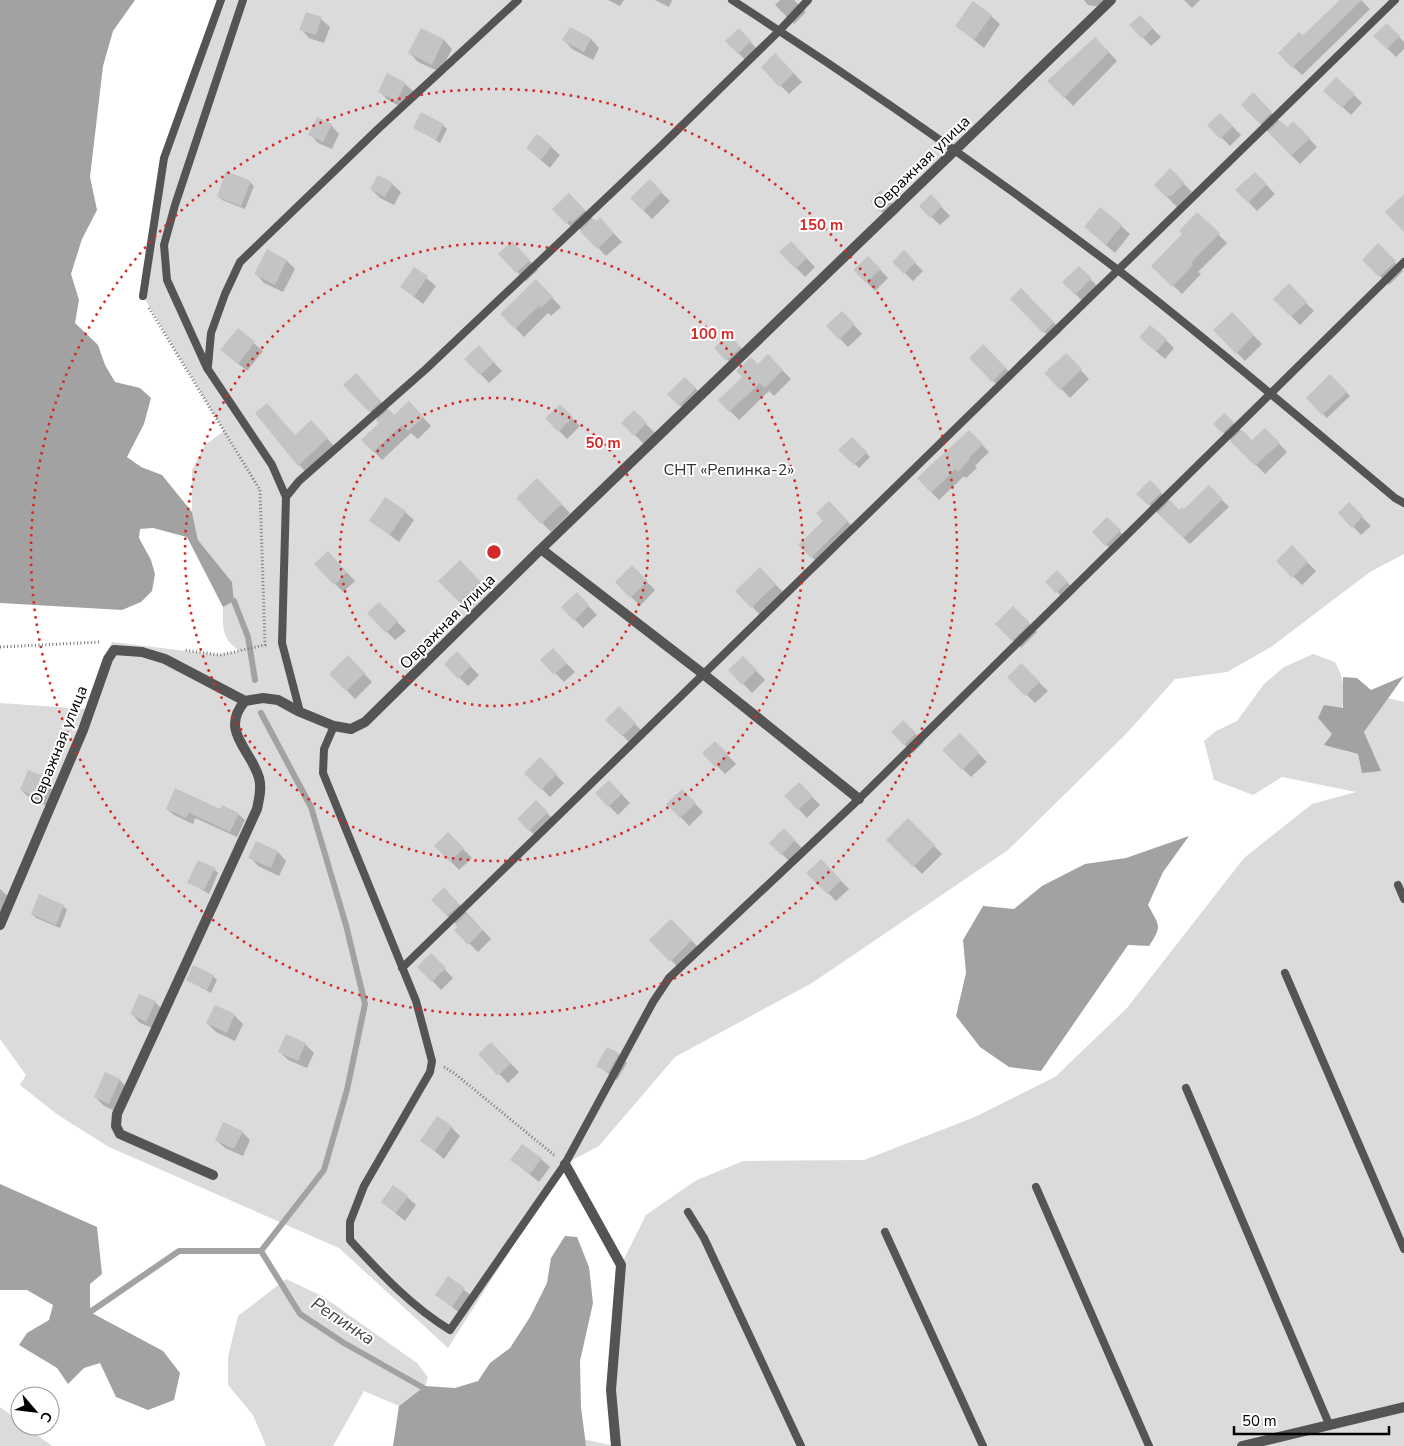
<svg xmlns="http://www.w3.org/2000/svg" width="1404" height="1446" viewBox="0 0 1404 1446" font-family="'Nunito Sans',sans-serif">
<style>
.green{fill:#dbdbdb}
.water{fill:#a2a2a2}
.shadow{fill:#0003}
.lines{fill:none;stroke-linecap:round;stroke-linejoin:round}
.stream{stroke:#a2a2a2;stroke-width:6}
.building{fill:#c4c4c4}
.path{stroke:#767676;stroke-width:3;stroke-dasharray:1 2.5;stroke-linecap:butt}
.lane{stroke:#545454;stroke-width:8}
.street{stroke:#545454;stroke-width:10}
.ring{fill:none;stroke:#d62828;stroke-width:2.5;stroke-dasharray:2.5 5}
.labels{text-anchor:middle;stroke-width:4;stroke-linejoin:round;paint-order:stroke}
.street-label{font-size:16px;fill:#000;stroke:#fff}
.park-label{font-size:16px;fill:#323232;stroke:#fff}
.water-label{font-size:18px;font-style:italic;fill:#434343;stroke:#fff}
.centre{fill:#d62828;stroke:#fff;stroke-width:2.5}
.ring-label{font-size:15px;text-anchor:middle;font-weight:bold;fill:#d62828;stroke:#fff;stroke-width:4;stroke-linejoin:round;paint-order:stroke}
</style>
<rect width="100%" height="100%" fill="#fff"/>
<path class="green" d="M221,0H1404V554L1370,572L1271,647L1227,672L1175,679L1126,734L1008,850L812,983L675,1057L599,1146L565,1164L448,1348L339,1248L109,1147L58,1115L20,1085L26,1075L0,1039V703L87,709L112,642L219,655L240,651C221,639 223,628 223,607L234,601L232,582L198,540L192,512V470L205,445L224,431L143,296L164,158Z
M1313,654L1335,662C1350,689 1344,708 1332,734L1345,751L1358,754L1362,773L1380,770L1364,732L1388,698L1404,702V1446H586L583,1439L615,1446L611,1390L621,1265L646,1215L695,1181L743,1161L864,1160L975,1117L1055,1077L1127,1008L1244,858L1312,804L1356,792L1282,777L1253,795L1214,780L1204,741L1216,731L1237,721L1264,684L1284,667Z
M286,1279L322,1296L417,1363L428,1377L425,1386L399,1406L364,1391L333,1446H266L253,1415L228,1385V1357L238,1316Z
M0,1407L20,1422V1426H25L52,1446H0Z"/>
<path class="water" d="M0,0H135L113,31L103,66L90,177L97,210L82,239L71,274L79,300L75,323L98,345L105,365L115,382L140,388L151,398L144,424L127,457L141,467L162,475L192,512L198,540L232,582L234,601L223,607L187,537L153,528L140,529L139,538L151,560L155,574L152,591L141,602L122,610L0,603Z
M1404,676L1364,732L1381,771L1362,773L1358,754L1324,745L1332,734L1318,718L1324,705L1343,708V677L1357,678L1371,690Z
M1189,836L1163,872L1148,905C1159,926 1163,925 1149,946L1128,945L1041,1071L1009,1067L980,1047L956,1016L966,973L963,940L983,906L1014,909L1042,886L1085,864L1126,858Z
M0,1184L97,1227L102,1274L90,1284V1312L163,1351L180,1373L174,1400L148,1410L116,1397L100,1363L84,1368L68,1384L57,1368L19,1345L27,1333L49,1320L53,1305L27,1290H0Z
M565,1236L577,1237L589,1267L593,1303L580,1361L581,1407L586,1446H393L399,1406L425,1386L455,1388L478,1381L490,1363L510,1348L530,1317L547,1283L551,1258Z"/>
<path class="shadow" d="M608,0H624L620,6Z
M655,0H672L669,7Z
M780,0H794L806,12L794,24L775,5Z
M1084,0H1109L1108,8L1088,5Z
M1184,0H1200L1192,8Z
M1342,0H1361L1370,9L1302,75L1279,53L1303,37Z
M991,16L1000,24L984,48L957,26Z
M1140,16L1161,37L1151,46L1131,25Z
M321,19L330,27L324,43L309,38L301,29Z
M1387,24L1404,42V49L1396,57L1375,36Z
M570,28L591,39L599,48L593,60L572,49L564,40Z
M421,29L444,40L452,49L440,72L418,62L410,53Z
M739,30L759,51L747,62L727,41Z
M1095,38L1117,61L1073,106L1049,81Z
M784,63L802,82L789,94L762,67Z
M405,84L414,92L405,109L388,100L379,91Z
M1253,94L1287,129L1293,122L1317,147L1300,164L1242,105Z
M1354,95L1362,103L1351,115L1334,99Z
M1220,114L1241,135L1230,146L1209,125Z
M331,125L339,134L332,149L318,143L310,134Z
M443,125L447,129L440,143L415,127Z
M551,147L560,155L550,168L527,148Z
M1170,170L1192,192L1177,207L1155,185Z
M1255,173L1275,194L1257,211L1237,190Z
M650,181L670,201L652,219L643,210Z
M250,182L254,186L245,209L222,200L218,196Z
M392,184L401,192L394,205L380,198L371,189Z
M881,192L900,211L890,220L871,201Z
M931,196L950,216L940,225L920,206Z
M578,203L596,223L600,219L622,242L606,256L579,228L575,231L567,223Z
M1197,214L1227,243L1198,272L1201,274L1182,294L1153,266L1183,234Z
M1121,226L1130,234L1115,253L1085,227Z
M791,242L815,267L805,277L781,252Z
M1378,245L1403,271L1389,285L1364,260Z
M267,251L287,261L295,269L283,292L264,283L256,274Z
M520,251L538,270L526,281L500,254Z
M904,252L923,271L913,281L894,262Z
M868,257L888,278L875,291L855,270Z
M1079,267L1099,288L1084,303L1064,282Z
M414,268L436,286L423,304L402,287Z
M536,281L561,307L551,316L548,313L524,337L502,314Z
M1289,285L1314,311L1300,325L1274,299Z
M1021,290L1062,331L1052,340L1012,299Z
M842,312L862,334L848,347L827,326Z
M1232,314L1262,344L1245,361L1215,330Z
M238,330L263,351L247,371L222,350Z
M728,335L749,356L736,368L716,348Z
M1166,340L1174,348L1165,359L1150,346Z
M983,345L1014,377L1001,389L971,358Z
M479,347L502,371L489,383L466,359Z
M1066,354L1089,379L1070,398L1046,373Z
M768,356L791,379L774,396L769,391L739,420L719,400Z
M1330,376L1350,396L1327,418L1307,398Z
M685,378L704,397L688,413L669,394Z
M364,384L394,416L417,411L431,426L418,439L411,433L382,460L363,440L381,423L370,411Z
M560,406L580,426L567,439L547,418Z
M634,412L655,433L644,444L623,423Z
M1224,414L1252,442L1265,429L1287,452L1265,474L1215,424Z
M318,429L334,446L306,472L299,465Z
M969,431L989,452L975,466L977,468L966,478L964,476L939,500L918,479Z
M852,438L870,457L859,468L840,450Z
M537,480L570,513L551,532L518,498Z
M1150,482L1179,511H1185L1209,487L1229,507L1190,544L1138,494Z
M829,503L856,530L821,566L800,545L825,521Z
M1349,504L1371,526L1361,535L1340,513Z
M405,512L414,520L399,542L370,520Z
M1107,518L1128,540L1115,553L1093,532Z
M1292,547L1316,571L1302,585L1278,561Z
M336,561L355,581L343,592L316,564Z
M459,562L488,591L469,610L440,581Z
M632,567L655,590L640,606L617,582Z
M760,569L784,593L761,616L737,591Z
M1057,572L1076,591L1066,601L1047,582Z
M577,594L597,615L583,628L563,607Z
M379,603L406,631L395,640L369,613Z
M1013,607L1037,632L1021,648L997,624Z
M553,650L575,672L564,682L542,660Z
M457,653L479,675L468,686L445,664Z
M348,657L372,682L355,699L331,674Z
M743,657L765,680L752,693L730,670Z
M1021,665L1048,691L1035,703L1009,677Z
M619,708L643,732L631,744L607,720Z
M903,722L924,742L913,753L892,732Z
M960,735L987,762L971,777L944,750Z
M715,742L736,764L725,774L704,753Z
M540,759L564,783L550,797L526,773Z
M46,778L55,787L47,806L30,798L21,790Z
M609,781L630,803L618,815L596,793Z
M799,784L820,805L807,818L786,796Z
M682,790L703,812L689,826L668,804Z
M536,802L556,822L538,839L519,819Z
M167,809L220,810L238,814L245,820L237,837L195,818L193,824L174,815Z
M908,819L942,854L922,874L888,840Z
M784,830L803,849L790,862L771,843Z
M448,834L472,858L459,870L436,846Z
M256,842L278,852L286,861L279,876L258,866L250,857Z
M821,861L849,889L836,901L808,873Z
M214,869L218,873L209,894L189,882Z
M444,888L491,939L478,952L456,930L459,927L432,900Z
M0,889L11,899L0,913Z
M63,906L67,910L60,928L36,918L32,914Z
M671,920L700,949L680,969L651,940Z
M431,955L453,978L441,990L419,967Z
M213,976L217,980L211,993L188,980Z
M155,1002L164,1011L155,1029L140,1023L132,1014Z
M234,1015L243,1024L235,1041L216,1032L207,1023Z
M491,1043L519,1072L508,1083L480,1054Z
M305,1044L314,1053L307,1068L288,1060L280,1052Z
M618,1054L627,1063L617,1080L598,1066Z
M106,1074L120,1080L128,1089L118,1112L104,1106L95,1097Z
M451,1127L460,1136L444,1159L421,1140Z
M242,1132L250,1140L243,1156L225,1148L216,1140Z
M541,1159L550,1167L539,1182L512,1160Z
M407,1197L416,1205L405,1221L382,1202Z
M448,1277L473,1297L461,1314L436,1295Z"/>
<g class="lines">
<path class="stream" d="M234,601L248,637L255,680
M261,1251L324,1170L347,1090L365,1004L346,925L311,807L261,713
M85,1306L90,1312L179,1251H261L300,1314L344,1343L429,1391"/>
</g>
<path class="building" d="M1340,0H1362L1292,68L1278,53L1299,32L1303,35Z
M973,1L992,15L974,40L955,26Z
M306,12L322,17L316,35L299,30Z
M1140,15L1153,28L1142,39L1129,25Z
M1387,23L1400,36L1387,49L1373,36Z
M570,27L591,38L584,52L562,40Z
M421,28L444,39L432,65L408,53Z
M739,28L751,41L738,54L725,41Z
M1095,37L1109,52L1064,98L1047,81Z
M775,53L794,73L779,87L761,67Z
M387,73L406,83L396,101L378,92Z
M1336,77L1355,94L1342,108L1323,91Z
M1253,92L1272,112L1260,124L1241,105Z
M421,112L444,124L436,140L413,128Z
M1220,113L1233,126L1220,139L1207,125Z
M317,117L332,124L323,142L308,135Z
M1280,120L1287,127L1293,121L1310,138L1291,156L1268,132Z
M537,134L552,146L541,160L526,148Z
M1170,168L1185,183L1171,196H1165L1154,185Z
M226,171L251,181L241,206L217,197Z
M1255,172L1267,184L1248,203L1235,190Z
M378,175L393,183L385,197L370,189Z
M650,179L662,192L643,211L630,198Z
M881,190L892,201L880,212L870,201Z
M569,193L585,210L572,222L570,220L566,224L552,209Z
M931,194L942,206L930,218L919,206Z
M1404,194V232L1385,212Z
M1100,207L1122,225L1106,245L1084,227Z
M1197,212L1220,233L1191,263L1193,265L1172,287L1151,266L1182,234L1179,231Z
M600,217L614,233L597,249L580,231L593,218L596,221Z
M512,241L530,260L516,273L498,254Z
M791,241L807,258L796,269L779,252Z
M1378,243L1396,261L1379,277L1362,260Z
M267,249L287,260L275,285L254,274Z
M904,250L916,262L904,274L892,262Z
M868,256L881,269L866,283L853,270Z
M1079,266L1092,278L1075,295L1062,282Z
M414,267L428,276L414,297L400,287Z
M536,279L553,297L541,308L539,306L515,329L500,314Z
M1289,283L1307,302L1291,317L1273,299Z
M1021,288L1054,322L1043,333L1010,299Z
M842,311L855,324L839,340L826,326Z
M1232,312L1254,335L1236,354L1213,330Z
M1150,325L1167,339L1156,352L1139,337Z
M238,328L255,342L238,364L220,350Z
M728,334L741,347L726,361L714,348Z
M983,344L1006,368L992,382L969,358Z
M479,345L494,362L480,375L464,359Z
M1066,353L1082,369L1060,390L1044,373Z
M768,354L783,370L765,388L760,383L729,412L718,400L742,377L736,371L751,357L758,364Z
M356,373L381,401L369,412L343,385Z
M1330,374L1347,392L1322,415L1306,398Z
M685,377L696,388L679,406L667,394Z
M409,401L424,417L408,431L402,425L373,452L361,440L379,423L376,420L389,409L394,415Z
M267,403L295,435L311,420L328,438L298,466L255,413Z
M560,404L573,417L558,432L545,418Z
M634,410L647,423L634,436L621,423Z
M1224,413L1234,422L1222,433L1213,424Z
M1265,428L1280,443L1255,466L1230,441L1242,430L1252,440Z
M969,430L983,444L969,458L970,459L958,472L956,469L931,493L917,478Z
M852,437L867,452L854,465L838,450Z
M537,478L562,504L541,524L516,498Z
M1150,480L1162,492L1148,505L1136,494Z
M1209,485L1223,499L1183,538L1158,513L1170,500L1179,510L1182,507L1184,509Z
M385,497L406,511L390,535L369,521Z
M829,501L848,521L811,558L798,545L823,521L816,513Z
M1349,502L1363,516L1352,528L1338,513Z
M1107,517L1121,530L1105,546L1092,532Z
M1292,545L1308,562L1292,578L1276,561Z
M328,551L347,572L334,585L314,564Z
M460,560L481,582L459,602L438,581Z
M632,565L648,581L630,598L615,582Z
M760,567L776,584L751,608L735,591Z
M1057,570L1068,582L1056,593L1045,582Z
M577,592L589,605L574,621L561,607Z
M379,602L398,621L386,633L367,613Z
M1013,606L1030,623L1012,641L995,624Z
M553,648L567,663L554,675L540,660Z
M457,651L471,666L458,679L444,664Z
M348,655L365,673L346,691L329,674Z
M743,656L757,670L742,685L728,670Z
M1021,663L1040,682L1025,696L1007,677Z
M619,706L636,723L622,736L605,720Z
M903,720L916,733L904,745L891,732Z
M960,733L979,753L962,770L942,750Z
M715,741L728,754L715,767L702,753Z
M540,757L557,774L541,790L524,773Z
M28,770L47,777L38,798L20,790Z
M609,780L622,794L608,807L595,793Z
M799,782L813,796L798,810L784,796Z
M175,788L220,809L222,805L239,813L230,832L189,813L186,818L166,809Z
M682,789L696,803L680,818L666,804Z
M536,800L548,812L529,831L517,819Z
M908,818L935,845L913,867L886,840Z
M784,828L795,840L781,855L769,843Z
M448,832L464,848L450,862L434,846Z
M256,841L278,851L271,868L248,858Z
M821,859L841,880L827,894L806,873Z
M198,860L215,868L204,890L187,883Z
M444,887L459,905L447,916L431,900Z
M39,894L64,905L56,925L31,914Z
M466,913L483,930L468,945L454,930L457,927L455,925Z
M671,919L692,940L670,962L649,940Z
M431,953L446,968L432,982L417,967Z
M193,965L214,975L207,990L186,980Z
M139,994L156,1001L146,1022L130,1014Z
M215,1005L235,1014L227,1033L206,1023Z
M286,1034L306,1043L298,1061L278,1052Z
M491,1042L511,1063L498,1076L478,1054Z
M607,1047L619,1053L608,1073L596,1066Z
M105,1072L120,1079L109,1104L94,1097Z
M437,1116L452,1126L435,1151L420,1141Z
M223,1122L243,1131L234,1149L215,1140Z
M522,1144L542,1158L530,1174L510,1160Z
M393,1185L408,1196L396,1213L381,1202Z
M448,1276L465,1288L452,1307L435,1295Z"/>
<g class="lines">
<path class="path" d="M149,308L260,490L265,645L220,655L184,650
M0,647L100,642
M444,1067L454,1073L554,1155"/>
<path class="lane" d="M243,0L175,205L164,245L167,280L207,368L272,465L286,497L282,643L300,712
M732,0C864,85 993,175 1118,270C1212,343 1303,421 1395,498L1404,503
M143,296L164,158L221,0
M208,366L211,333L225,294L240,262L378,129L518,0
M286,497L299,481L426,369L661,146L779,31L808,0
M334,726L324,749L323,773L416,1001L432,1061L430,1072L364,1186L350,1222V1240C379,1272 412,1307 450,1330L565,1164L653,1002L669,978L859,799L1404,262
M1398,885L1404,899
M402,968L1395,0
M1285,973L1404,1249
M1186,1088L1329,1424
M1036,1187L1149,1446
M688,1212L704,1238L801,1446
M885,1232L983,1446"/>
<path class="street" d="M541,549L702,673L859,799
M0,925L83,730L108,659L114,650L142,652L165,659L245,701L263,698L278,700L300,712L334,726L351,729L365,722L541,549L1111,0
M565,1164L621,1265L611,1390L616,1446
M213,1175L120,1134L116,1126L117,1114L257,809C259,799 262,788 259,778C251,749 219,731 245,701
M1242,1446L1404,1407"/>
</g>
<g class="ring">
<circle cx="494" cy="552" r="154"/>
<circle cx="494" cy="552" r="309"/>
<circle cx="494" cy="552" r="463"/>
</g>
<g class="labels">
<g class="street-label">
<text transform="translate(921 162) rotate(-44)" y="6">Овражная улица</text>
<text transform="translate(447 621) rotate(-45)" y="6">Овражная улица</text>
<text transform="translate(58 745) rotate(-68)" y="6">Овражная улица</text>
</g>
<g class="park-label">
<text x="729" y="475">СНТ «Репинка-2»</text>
</g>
<g class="water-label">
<text transform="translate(343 1321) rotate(33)" y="6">Репинка</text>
</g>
</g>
<circle cx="494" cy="552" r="8" class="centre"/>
<g class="ring-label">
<text x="821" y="230">150 m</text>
<text x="712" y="339">100 m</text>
<text x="603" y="448">50 m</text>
</g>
<g transform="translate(35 1411) rotate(118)"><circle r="24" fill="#ffffff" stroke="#999999"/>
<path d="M0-4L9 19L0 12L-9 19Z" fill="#000000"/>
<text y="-8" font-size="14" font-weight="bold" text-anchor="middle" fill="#000000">С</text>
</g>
<path d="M1234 1426v8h155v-8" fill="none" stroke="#000000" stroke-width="2.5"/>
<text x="1242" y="1426" font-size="15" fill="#000000" stroke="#ffffff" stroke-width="4" paint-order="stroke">50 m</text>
</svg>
